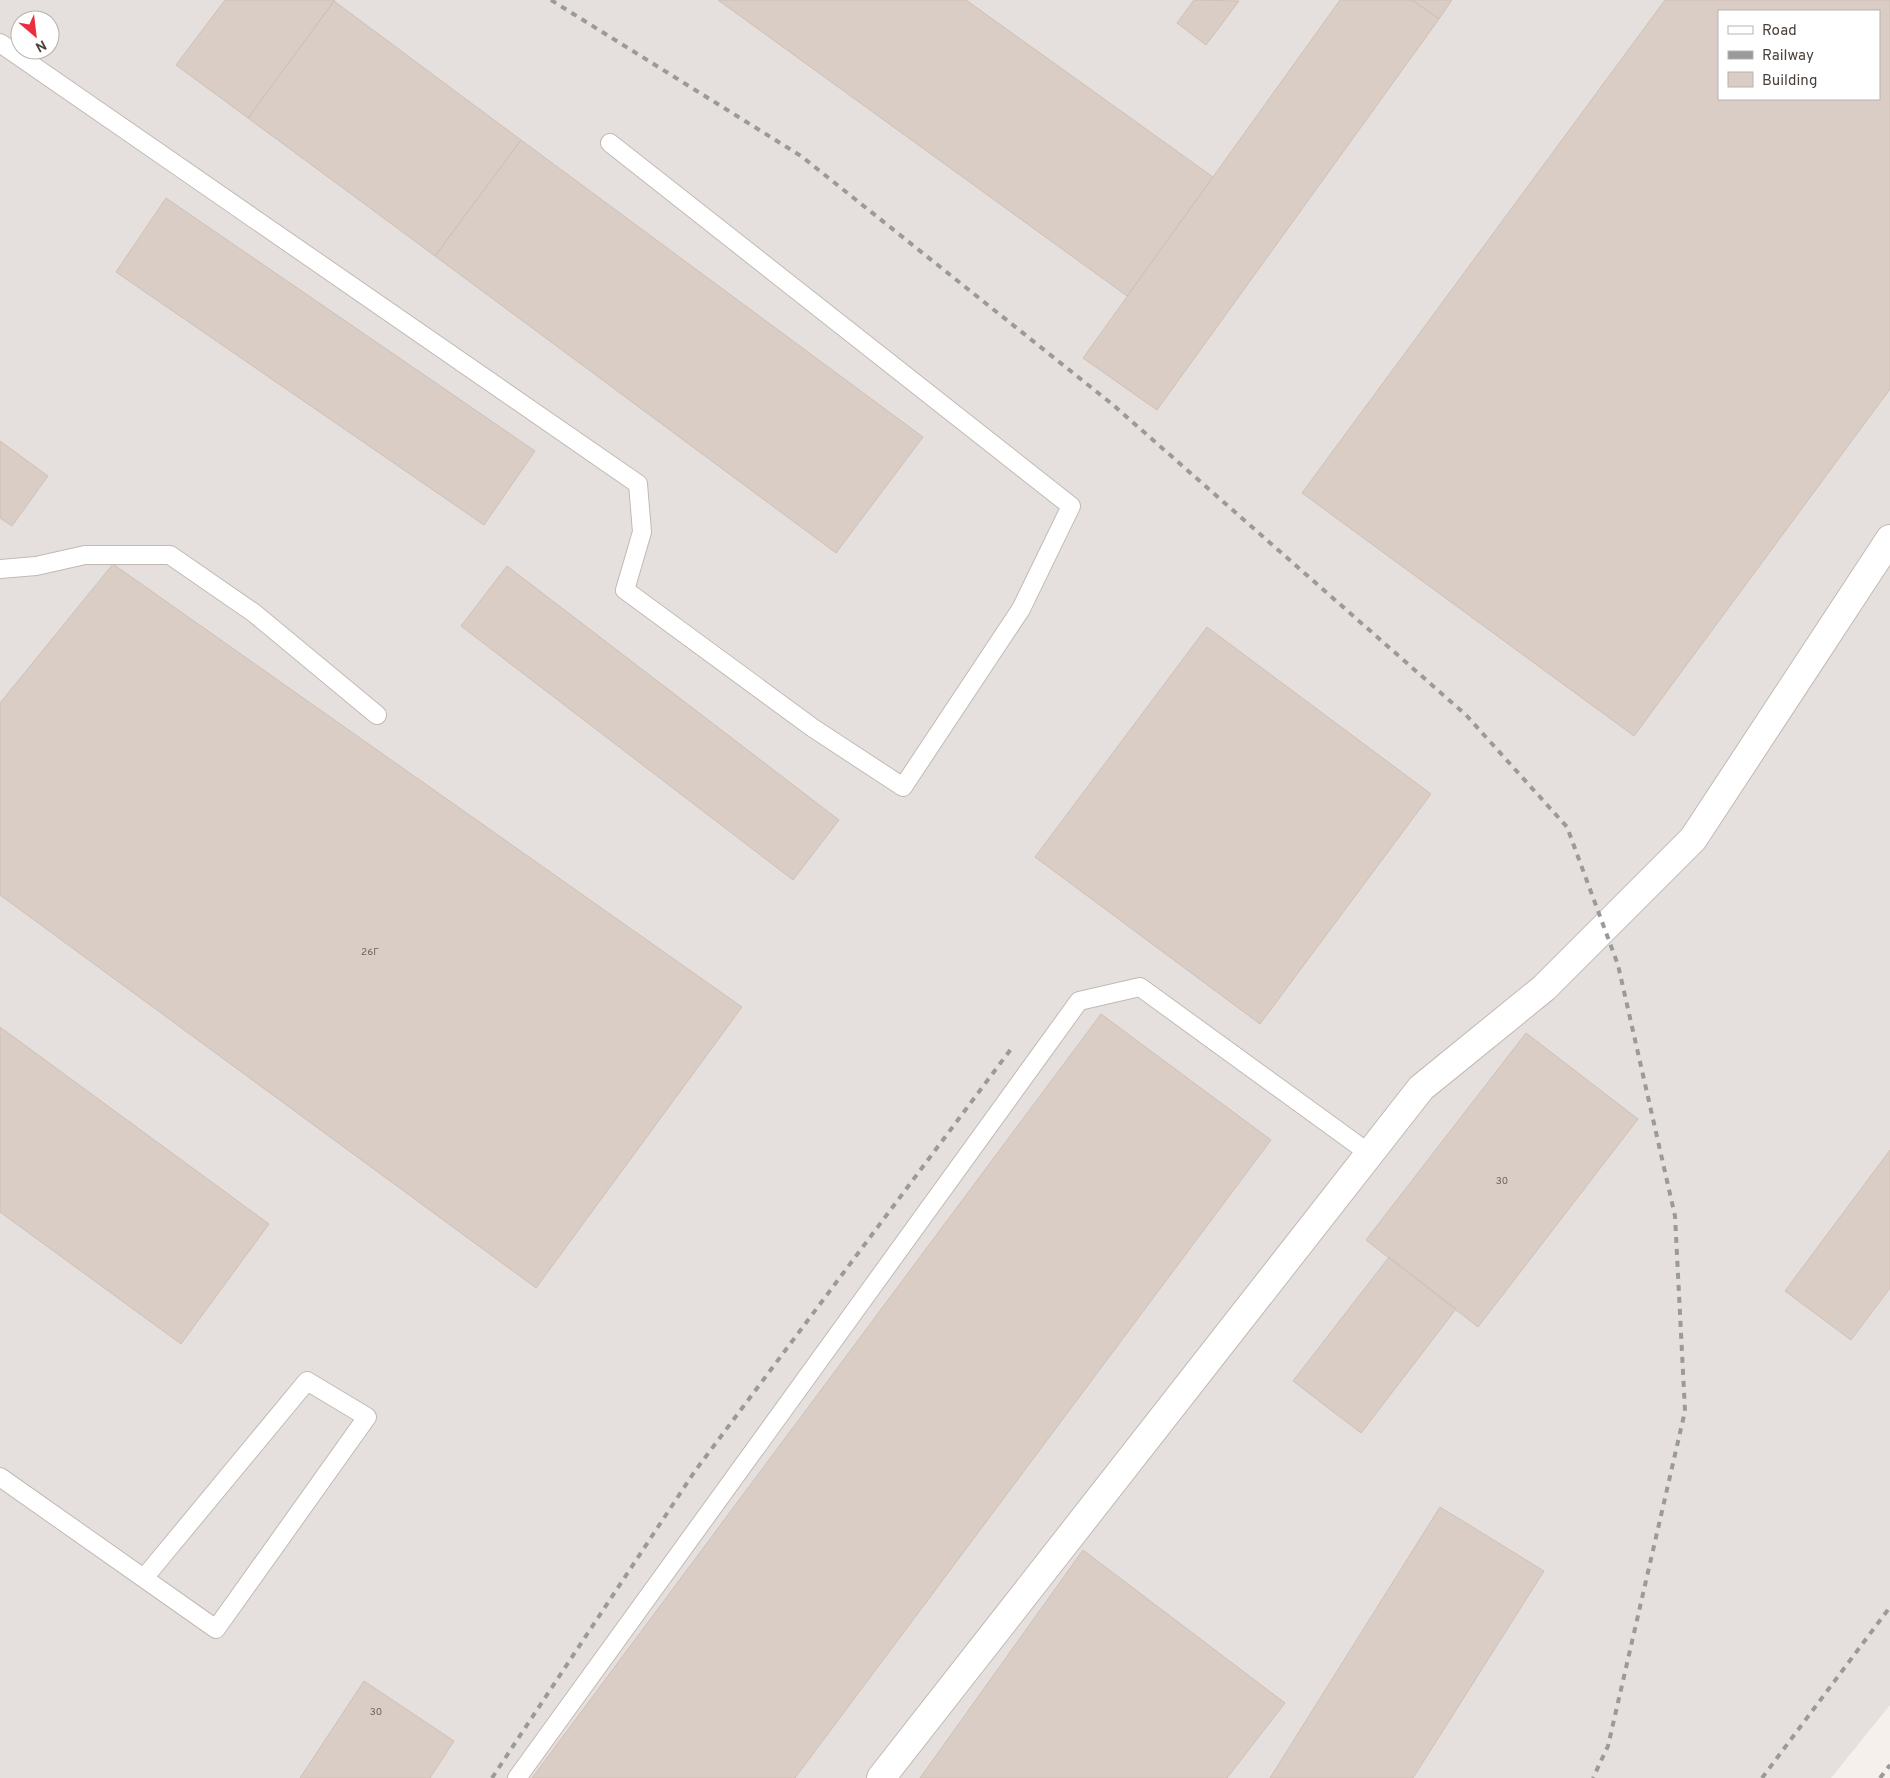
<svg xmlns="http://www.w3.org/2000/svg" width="1890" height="1778" viewBox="0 0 1890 1778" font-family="Overpass,sans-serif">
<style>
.industrial{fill:#e5e0dd;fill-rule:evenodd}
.building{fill:#d9cdc5;stroke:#d0c0b6;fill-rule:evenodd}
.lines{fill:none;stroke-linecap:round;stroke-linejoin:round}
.lane-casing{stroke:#c3b9b2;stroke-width:20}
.street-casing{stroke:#c3b9b2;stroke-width:30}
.lane{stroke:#fff;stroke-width:18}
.street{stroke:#fff;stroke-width:28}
.rail{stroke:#9a9a9a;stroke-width:4;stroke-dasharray:6 6;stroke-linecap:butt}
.labels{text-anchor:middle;stroke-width:4.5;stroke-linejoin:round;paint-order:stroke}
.number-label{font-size:10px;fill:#6d635d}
</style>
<rect width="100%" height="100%" fill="#f5f0ec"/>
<path class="industrial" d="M0,0H1890V1705L1831,1778H0ZM1719,11H1879V99H1719ZM20,20H50V50H20Z"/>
<path class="building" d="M225,0H335L248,118L176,65Z
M718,0H966L1213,177L1127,296Z
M1194,0L1239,1L1206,45L1177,23Z
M1340,0H1412L1439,19L1157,410L1083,358Z
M1412,0H1452L1439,19Z
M1665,0H1890V389L1634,736L1302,493ZM1719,11H1879V99H1719Z
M334,1L521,140L435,256L248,118Z
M521,140L923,437L836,553L435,256Z
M166,198L535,451L484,525L116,272Z
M0,441L48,476L12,526L0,518Z
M113,564L742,1007L536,1288L0,895V703Z
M507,566L839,820L793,880L461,626Z
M1207,627L1431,794L1260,1024L1035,857Z
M1101,1014L1271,1140L795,1778H532Z
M0,1027L269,1224L181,1344L0,1212Z
M1526,1033L1638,1119L1478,1327L1366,1240Z
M1890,1150V1288L1851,1340L1785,1291Z
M1389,1257L1456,1309L1361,1433L1293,1381Z
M1440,1507L1544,1571L1413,1778H1270Z
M1083,1550L1285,1703L1227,1778H920Z
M364,1681L454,1741L430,1778H300Z"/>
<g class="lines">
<g class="lane-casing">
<path id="lane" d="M0,43L638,484L642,532L625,590L813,728L903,787L1021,609L1071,506L610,143
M0,569L36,566L85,555H170L254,613L377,715
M0,1477L216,1629L367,1417L307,1381L144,1578
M517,1778L1079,1001L1140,987L1370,1154"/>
</g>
<g class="street-casing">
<path id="street" d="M881,1778L1421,1088L1544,988L1693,839L1890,539"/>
</g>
<use href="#lane" class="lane"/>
<use href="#street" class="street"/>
<path class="rail" d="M551,0L801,156L1112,404L1466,715L1567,827L1618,965L1675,1216L1685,1411L1608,1746L1593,1778
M492,1778L695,1471L1011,1049
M1762,1778L1890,1607
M1880,1778L1890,1765"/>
</g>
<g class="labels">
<g class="number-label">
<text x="370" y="955">26Г</text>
<text x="1502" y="1184">30</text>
<text x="376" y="1715">30</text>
</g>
</g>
<rect x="1718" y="10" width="162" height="90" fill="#ffffff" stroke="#b6b3b0"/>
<rect x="1728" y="26" width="25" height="8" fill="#ffffff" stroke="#b6b3b0"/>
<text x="1762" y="35" font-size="15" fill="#49403a">Road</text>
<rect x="1728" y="51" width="25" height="8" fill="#9a9a9a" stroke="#b6b3b0"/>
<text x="1762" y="60" font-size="15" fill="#49403a">Railway</text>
<rect x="1728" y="72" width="25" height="15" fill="#d9cdc5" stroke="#b6b3b0"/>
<text x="1762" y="85" font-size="15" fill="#49403a">Building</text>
<g transform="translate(35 35) rotate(152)"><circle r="24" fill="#ffffff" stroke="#b6b3b0"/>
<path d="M0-4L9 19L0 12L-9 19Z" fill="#ea2e3d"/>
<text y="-8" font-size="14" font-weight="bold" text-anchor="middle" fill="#49403a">N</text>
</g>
</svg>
